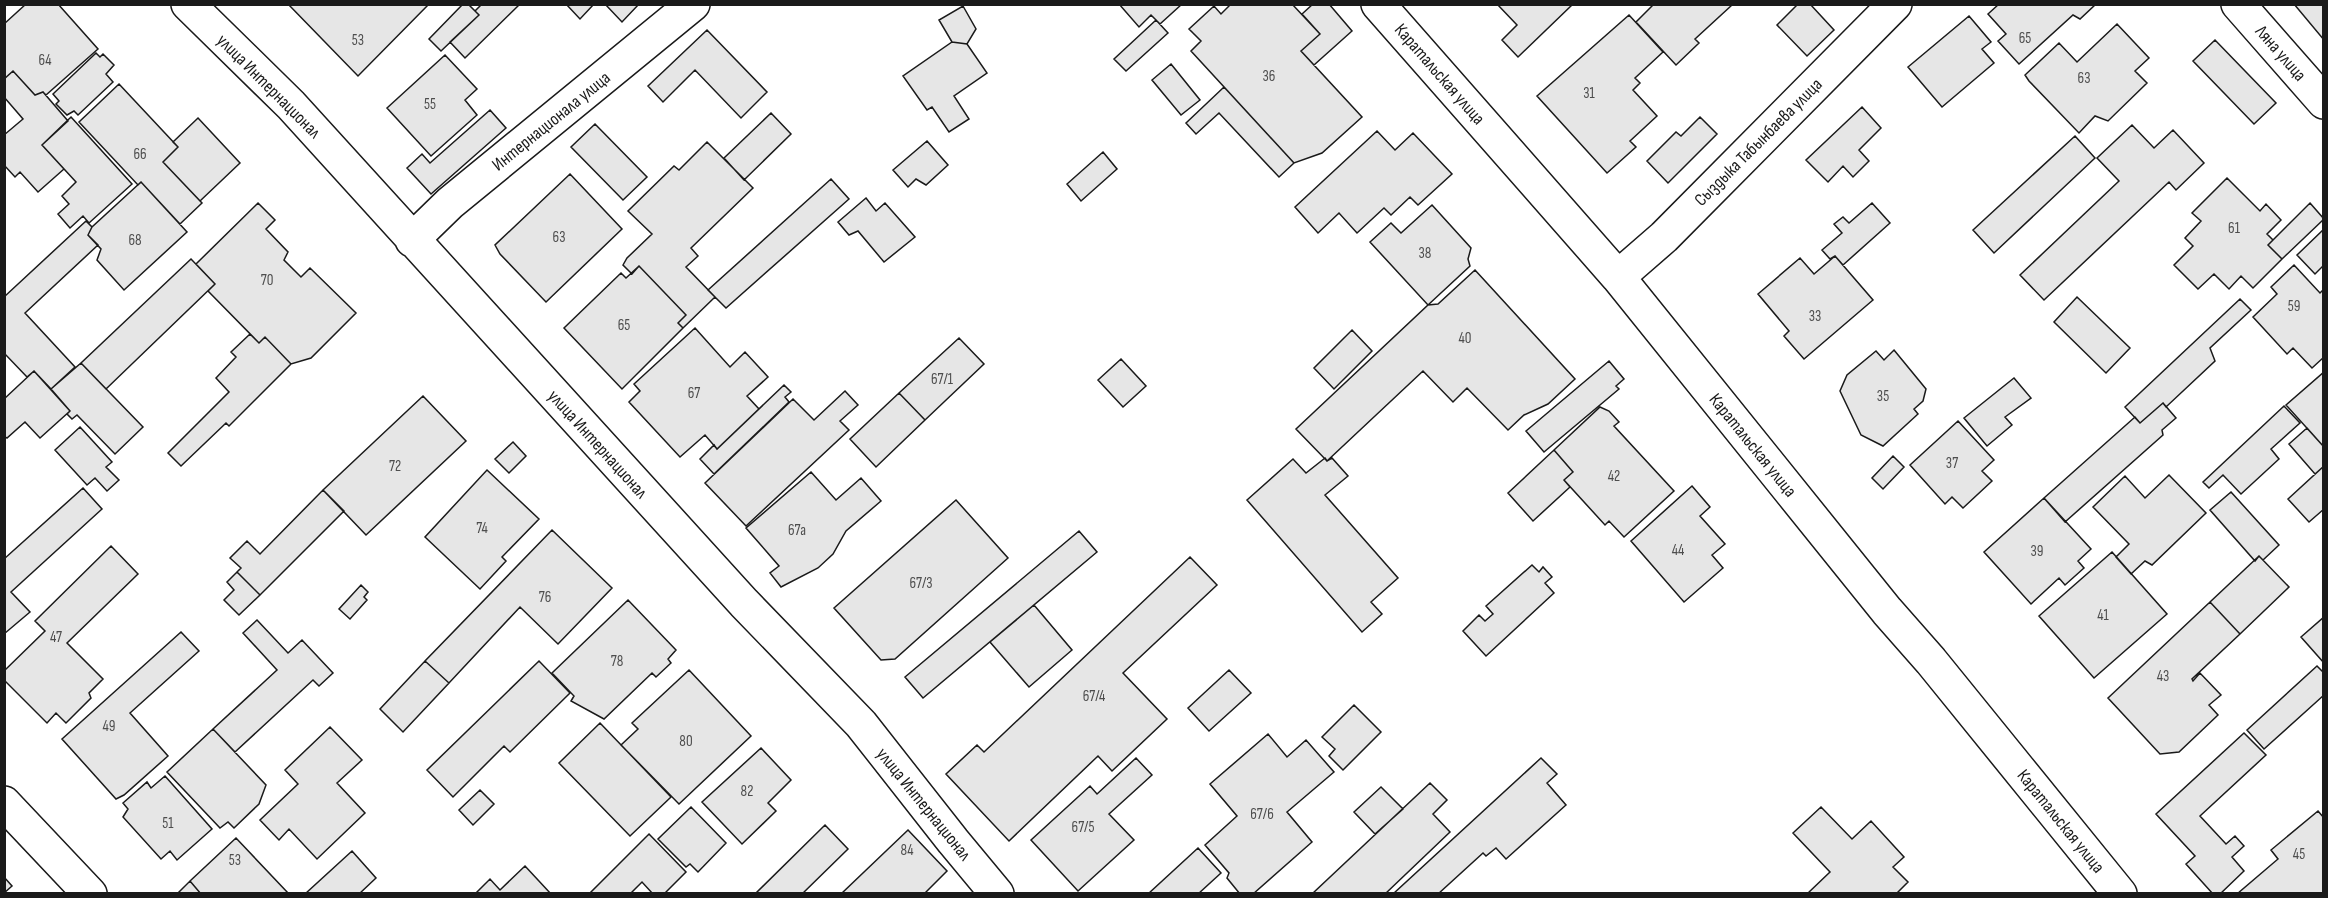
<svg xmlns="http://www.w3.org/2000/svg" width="2328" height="898" viewBox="0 0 2328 898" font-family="'Sofia Sans Condensed',sans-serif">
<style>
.building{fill:#e6e6e6;stroke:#1a1a1a;stroke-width:1.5}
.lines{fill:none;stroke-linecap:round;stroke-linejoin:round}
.minor-casing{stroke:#1a1a1a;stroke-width:36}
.minor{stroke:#fff;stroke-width:33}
.labels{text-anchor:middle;stroke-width:4.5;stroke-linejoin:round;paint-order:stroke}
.number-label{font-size:15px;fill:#4d4d4d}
.street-label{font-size:18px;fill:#1a1a1a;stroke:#fff}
</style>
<rect width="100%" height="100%" fill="#fff"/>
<path class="building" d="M26,4H58L98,49L46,95L43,92L35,95L13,71L4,79V24Z
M288,4H429L358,76Z
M463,4H468L479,15L441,51L429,39Z
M482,4H520L465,58L450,42L479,15L475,11Z
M566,4H594L580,19Z
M605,4H639L622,22Z
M1119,4H1182L1160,24L1151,15L1139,27Z
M1231,4H1292L1320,34L1301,51L1362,117L1322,153L1294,163L1191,51L1201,41L1189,29L1214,6L1221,14Z
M1313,4H1329L1352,31L1314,65L1301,51L1320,34L1302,14Z
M1497,4H1573L1518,57L1502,40L1517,25Z
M1654,4H1731L1732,5L1695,39L1699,43L1676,65L1636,22Z
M1798,4H1810L1834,30L1807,56L1777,25Z
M1999,4H2096L2080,19L2073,15L2019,64L1998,41L2006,34L1988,14Z
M2294,4H2324V40Z
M963,6L976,29L967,44L952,42L939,20Z
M1629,15L1663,52L1635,78L1640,83L1633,90L1657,116L1630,141L1636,147L1607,173L1537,96Z
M1969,16L1991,42L1982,49L1994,63L1942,107L1908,67Z
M1156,20L1168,33L1126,71L1114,59Z
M2117,24L2149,58L2135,71L2147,83L2108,121L2095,116L2079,133L2029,81L2025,75L2059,43L2077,62Z
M707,30L767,92L741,118L695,70L663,102L648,86Z
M2215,40L2276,103L2254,124L2193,61Z
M952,42L967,44L987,73L954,96L969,119L949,132L932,107L927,110L903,76Z
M96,53L100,57L103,54L114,65L106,74L113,82L78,115L74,111L67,115L56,104L59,101L53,94Z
M445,55L477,89L465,100L477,115L431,156L387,108Z
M1171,64L1200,100L1181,115L1152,80Z
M13,71L35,95L43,92L68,121L42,145L64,169L38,192L20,172L15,177L4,165V135L23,119L4,97V79Z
M119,84L178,147L163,162L202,203L180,224L141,182L138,185L79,122Z
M1224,87L1294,163L1279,177L1219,113L1196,134L1186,123Z
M1862,107L1881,128L1859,150L1869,161L1853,177L1843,166L1828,182L1806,160Z
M490,110L506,128L431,194L407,168L422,154L430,163Z
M771,113L791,134L744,180L724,158Z
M71,117L132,184L89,223L83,216L70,228L58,214L69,204L62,196L76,182L42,145Z
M1700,117L1717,134L1668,183L1647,161L1676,132L1681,136Z
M198,118L240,163L200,201L163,162L178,147L173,142Z
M595,124L647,177L623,200L571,147Z
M2132,125L2154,148L2173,130L2204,163L2176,190L2169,182L2044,300L2020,275L2119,181L2097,158Z
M1377,131L1395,150L1413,133L1452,174L1418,205L1410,197L1391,215L1384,208L1357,233L1339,213L1318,233L1295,207Z
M2075,136L2095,158L1994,253L1973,230Z
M927,141L948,165L926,185L916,179L908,187L893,170Z
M707,142L753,188L691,248L698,256L686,267L715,297L683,328L678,323L686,315L639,266L632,274L623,265L627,258L652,234L628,211L674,166L679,170Z
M1103,152L1117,169L1081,201L1067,184Z
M570,174L622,229L546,302L500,254L495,245Z
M2227,178L2260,211L2266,204L2281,220L2267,234L2273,240L2268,245L2282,259L2253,288L2241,276L2229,289L2214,274L2198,289L2174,265L2193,246L2185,238L2201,221L2192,213Z
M831,179L849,199L726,308L708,290Z
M141,182L187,232L124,290L97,260L101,249L88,235L92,227Z
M866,198L876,211L885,203L915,237L884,262L858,231L849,235L838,222Z
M258,203L275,220L266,229L288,252L284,260L301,277L310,268L356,313L311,358L291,364L265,337L259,343L208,291L215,284L196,264Z
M1872,203L1890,223L1843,265L1835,256L1830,259L1822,250L1842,233L1834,224L1843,217L1849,223Z
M2310,203L2324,219L2282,259L2268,245Z
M1432,205L1471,248L1468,259L1470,266L1428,305L1370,242L1391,223L1401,233Z
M86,221L92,227L88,235L98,245L25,313L75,367L51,389L34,371L27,377L4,353V297Z
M2324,229V265L2315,274L2297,255Z
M1835,256L1873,300L1804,359L1784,336L1789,331L1758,294L1800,258L1814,274Z
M191,259L215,284L106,389L81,363Z
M2294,265L2320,293L2324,289V357L2312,368L2293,348L2287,354L2253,317L2277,294L2271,287Z
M639,266L686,315L678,323L683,328L622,389L564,328L621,273L626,278Z
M1475,270L1575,379L1548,404L1524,415L1508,430L1467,388L1453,402L1423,371L1327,461L1296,429L1428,305L1438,304Z
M2077,297L2130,348L2106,373L2054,322Z
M2240,299L2251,310L2210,348L2215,361L2166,407L2163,403L2140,423L2125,407Z
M695,328L730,367L745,352L768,377L747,396L759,409L717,449L705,435L680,457L629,402L640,391L634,384Z
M1352,330L1372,351L1334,389L1314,368Z
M250,334L259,343L265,337L291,364L229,426L226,423L181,466L168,453L229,392L216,378L236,357L231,352Z
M959,338L984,364L925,420L899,393Z
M1894,350L1926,389L1923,401L1914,409L1918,414L1883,446L1861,435L1840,391L1847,375L1876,351L1884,360Z
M1121,359L1146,386L1123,407L1098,380Z
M1609,361L1624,379L1616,386L1619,389L1544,452L1526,431Z
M81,363L143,427L115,454L77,415L72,419L67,414L70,411L51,389Z
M34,371L70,411L40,438L25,422L7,438L4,436V399Z
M2324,372V447L2286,405Z
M2014,378L2031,398L2005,417L2012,425L1987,446L1964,418Z
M784,385L791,392L785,397L789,402L714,474L700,459L714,445L717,449Z
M845,391L858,405L840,421L849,430L746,526L705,483L793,399L814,420Z
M899,393L925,420L876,467L850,439Z
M423,396L466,441L366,535L323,490Z
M2163,403L2176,418L2162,430L2163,435L2065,522L2044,498L2135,417L2140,423Z
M2284,406L2300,423L2271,449L2279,459L2241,494L2223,475L2209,488L2203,482Z
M1600,407L1609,411L1619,422L1614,426L1674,491L1624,537L1609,521L1605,525L1564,480L1573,472L1554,450Z
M1958,421L1994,460L1982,471L1992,481L1963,508L1952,497L1945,504L1910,465Z
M80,427L112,462L106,467L119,480L107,491L95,478L87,485L55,450Z
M2307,428L2324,447V466L2315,474L2289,444Z
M513,442L526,456L509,473L495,459Z
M1554,450L1573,472L1564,480L1570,487L1533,521L1508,493Z
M1893,456L1904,467L1883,489L1872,478Z
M1325,458L1327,461L1332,458L1348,476L1325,495L1398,578L1371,602L1382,614L1362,632L1247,500L1293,459L1306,473Z
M2324,466V509L2309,522L2288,499Z
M487,470L539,519L502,557L506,561L480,589L425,537Z
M811,472L836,500L861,478L881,501L846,531L833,554L818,568L781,587L770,573L779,566L746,528Z
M2169,475L2206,513L2152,565L2145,561L2131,574L2116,557L2129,544L2093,507L2125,476L2145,498Z
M1692,486L1710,507L1700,516L1725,544L1712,555L1723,568L1684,602L1631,541Z
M83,488L102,509L11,592L30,612L4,634V559Z
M323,490L344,511L260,595L237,572L241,568L230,558L247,541L260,554Z
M2231,492L2279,545L2263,560L2259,556L2255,561L2210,510Z
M2044,498L2091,549L2078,561L2084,568L2065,585L2059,578L2031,604L1984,552Z
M956,500L1008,558L895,659L881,660L834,608Z
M552,530L612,588L558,644L520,607L449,683L425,661Z
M1079,531L1097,552L923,698L905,677Z
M111,546L138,574L67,643L103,679L89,693L91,698L66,723L56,713L47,723L4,680V671L45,631L35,621Z
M2112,552L2167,614L2094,678L2039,616Z
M2259,556L2289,587L2240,634L2210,602Z
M1190,557L1217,585L1123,673L1167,719L1112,771L1098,756L1009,841L946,774L977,745L984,752Z
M1532,565L1539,572L1543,567L1552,577L1545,583L1554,593L1486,656L1463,631L1479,615L1485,621L1493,614L1486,606Z
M237,572L260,595L239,615L224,600L234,590L227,582Z
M361,585L368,592L364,597L367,600L350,619L339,609Z
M628,600L676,650L668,659L671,663L656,677L652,673L604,719L571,701L574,696L552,673Z
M2210,602L2240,634L2192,679L2193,681L2200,673L2221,695L2209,705L2218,715L2179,752L2160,754L2108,698Z
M1034,605L1072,650L1029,687L990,642Z
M2324,617V663L2301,637Z
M257,620L288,653L302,640L333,673L319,686L313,680L235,752L213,729L277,670L243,633Z
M181,632L199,651L130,713L168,756L124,795L116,799L62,739Z
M425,661L449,683L403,732L380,709Z
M539,661L570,693L510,752L504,746L453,797L427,770Z
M2317,666L2324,673V695L2264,749L2247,730Z
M689,670L751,736L679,804L621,745L638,729L632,723Z
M1229,670L1251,693L1209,731L1188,708Z
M1354,705L1381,732L1343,770L1329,756L1335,749L1322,737Z
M600,723L671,797L630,836L559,763Z
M330,727L362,760L337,783L365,813L317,859L289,829L279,840L260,820L298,784L285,770Z
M213,729L266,785L259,804L234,828L228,822L220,828L167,772Z
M2244,733L2266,755L2200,816L2226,844L2235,836L2244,846L2232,857L2244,871L2220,894H2213L2186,864L2195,856L2156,814Z
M1268,734L1287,757L1306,740L1334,772L1287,812L1312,842L1253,894H1240L1227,878L1229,873L1205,845L1237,816L1210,784Z
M761,748L791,780L768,803L776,811L742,844L702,802Z
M1136,758L1152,775L1109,814L1134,840L1078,891L1031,840L1090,786L1097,794Z
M1541,758L1557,774L1547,783L1566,805L1506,859L1496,848L1486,856L1483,853L1438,894H1393Z
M165,776L212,829L177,860L170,851L161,859L123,817L128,809L123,803L147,782L151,788Z
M1430,783L1447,800L1433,814L1450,832L1385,894H1312Z
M1381,787L1403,809L1375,834L1354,812Z
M480,790L494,804L473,825L459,810Z
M691,807L726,843L698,872L690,864L686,867L658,839Z
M1821,807L1852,839L1871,821L1904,857L1893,867L1908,882L1896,894H1807L1830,872L1793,833Z
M2318,811L2324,818V894H2237L2278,859L2271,850Z
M825,825L848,849L802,894H755Z
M908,830L947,871L924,894H841Z
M649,834L686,872L664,894H653L642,882L630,894H589Z
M236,838L288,893L287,894H201L190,881Z
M1198,848L1221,873L1198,894H1148Z
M352,851L376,878L359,894H305Z
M525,866L551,894H475L490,879L500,890Z
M4,877L12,886L4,893Z
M190,881L201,894H177Z"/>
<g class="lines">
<g class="minor-casing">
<path id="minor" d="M188,4L291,105L744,603L861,724L953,841L997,894
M1378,4L1618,277L1887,611L1931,661L2120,894
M2238,4L2324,102
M412,240L450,203L693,4
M1618,277L1664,237L1895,4
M4,803L90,894"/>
</g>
<use href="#minor" class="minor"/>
</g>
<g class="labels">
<g class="number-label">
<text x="2025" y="43">65</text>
<text x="358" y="45">53</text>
<text x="45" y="65">64</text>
<text x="1269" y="81">36</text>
<text x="2084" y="83">63</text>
<text x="1589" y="98">31</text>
<text x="430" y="109">55</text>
<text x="140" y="159">66</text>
<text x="2234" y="233">61</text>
<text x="559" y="242">63</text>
<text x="135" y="245">68</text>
<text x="1425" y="258">38</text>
<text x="267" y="285">70</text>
<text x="2294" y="311">59</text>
<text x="1815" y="321">33</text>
<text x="624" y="330">65</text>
<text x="1465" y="343">40</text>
<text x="942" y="384">67/1</text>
<text x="694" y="398">67</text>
<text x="1883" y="401">35</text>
<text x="1952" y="468">37</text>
<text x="395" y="471">72</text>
<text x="1614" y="481">42</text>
<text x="482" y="533">74</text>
<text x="797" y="535">67а</text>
<text x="1678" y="555">44</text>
<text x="2037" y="556">39</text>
<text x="921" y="588">67/3</text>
<text x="545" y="602">76</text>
<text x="2103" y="620">41</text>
<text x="56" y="642">47</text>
<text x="617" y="666">78</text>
<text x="2163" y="681">43</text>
<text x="1094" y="701">67/4</text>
<text x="109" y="731">49</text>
<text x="686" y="746">80</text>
<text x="747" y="796">82</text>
<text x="1262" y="819">67/6</text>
<text x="168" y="828">51</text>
<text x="1083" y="832">67/5</text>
<text x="907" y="855">84</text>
<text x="2299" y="859">45</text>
<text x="235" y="865">53</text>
</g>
<g class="street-label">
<text transform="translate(2281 53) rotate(49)" y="6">Ляна улица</text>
<text transform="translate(1440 74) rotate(49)" y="6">Каратальская улица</text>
<text transform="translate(269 86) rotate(45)" y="6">улица Интернационал</text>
<text transform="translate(551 121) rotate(-39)" y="6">Интернационала улица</text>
<text transform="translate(1758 142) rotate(-45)" y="6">Сыздыка Табынбаева улица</text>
<text transform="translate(598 444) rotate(48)" y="6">улица Интернационал</text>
<text transform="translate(1753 445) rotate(51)" y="6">Каратальская улица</text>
<text transform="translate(924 804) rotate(51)" y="6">улица Интернационал</text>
<text transform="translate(2061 821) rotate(51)" y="6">Каратальская улица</text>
</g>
</g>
<rect width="2328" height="898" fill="none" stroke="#1a1a1a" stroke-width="12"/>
</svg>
